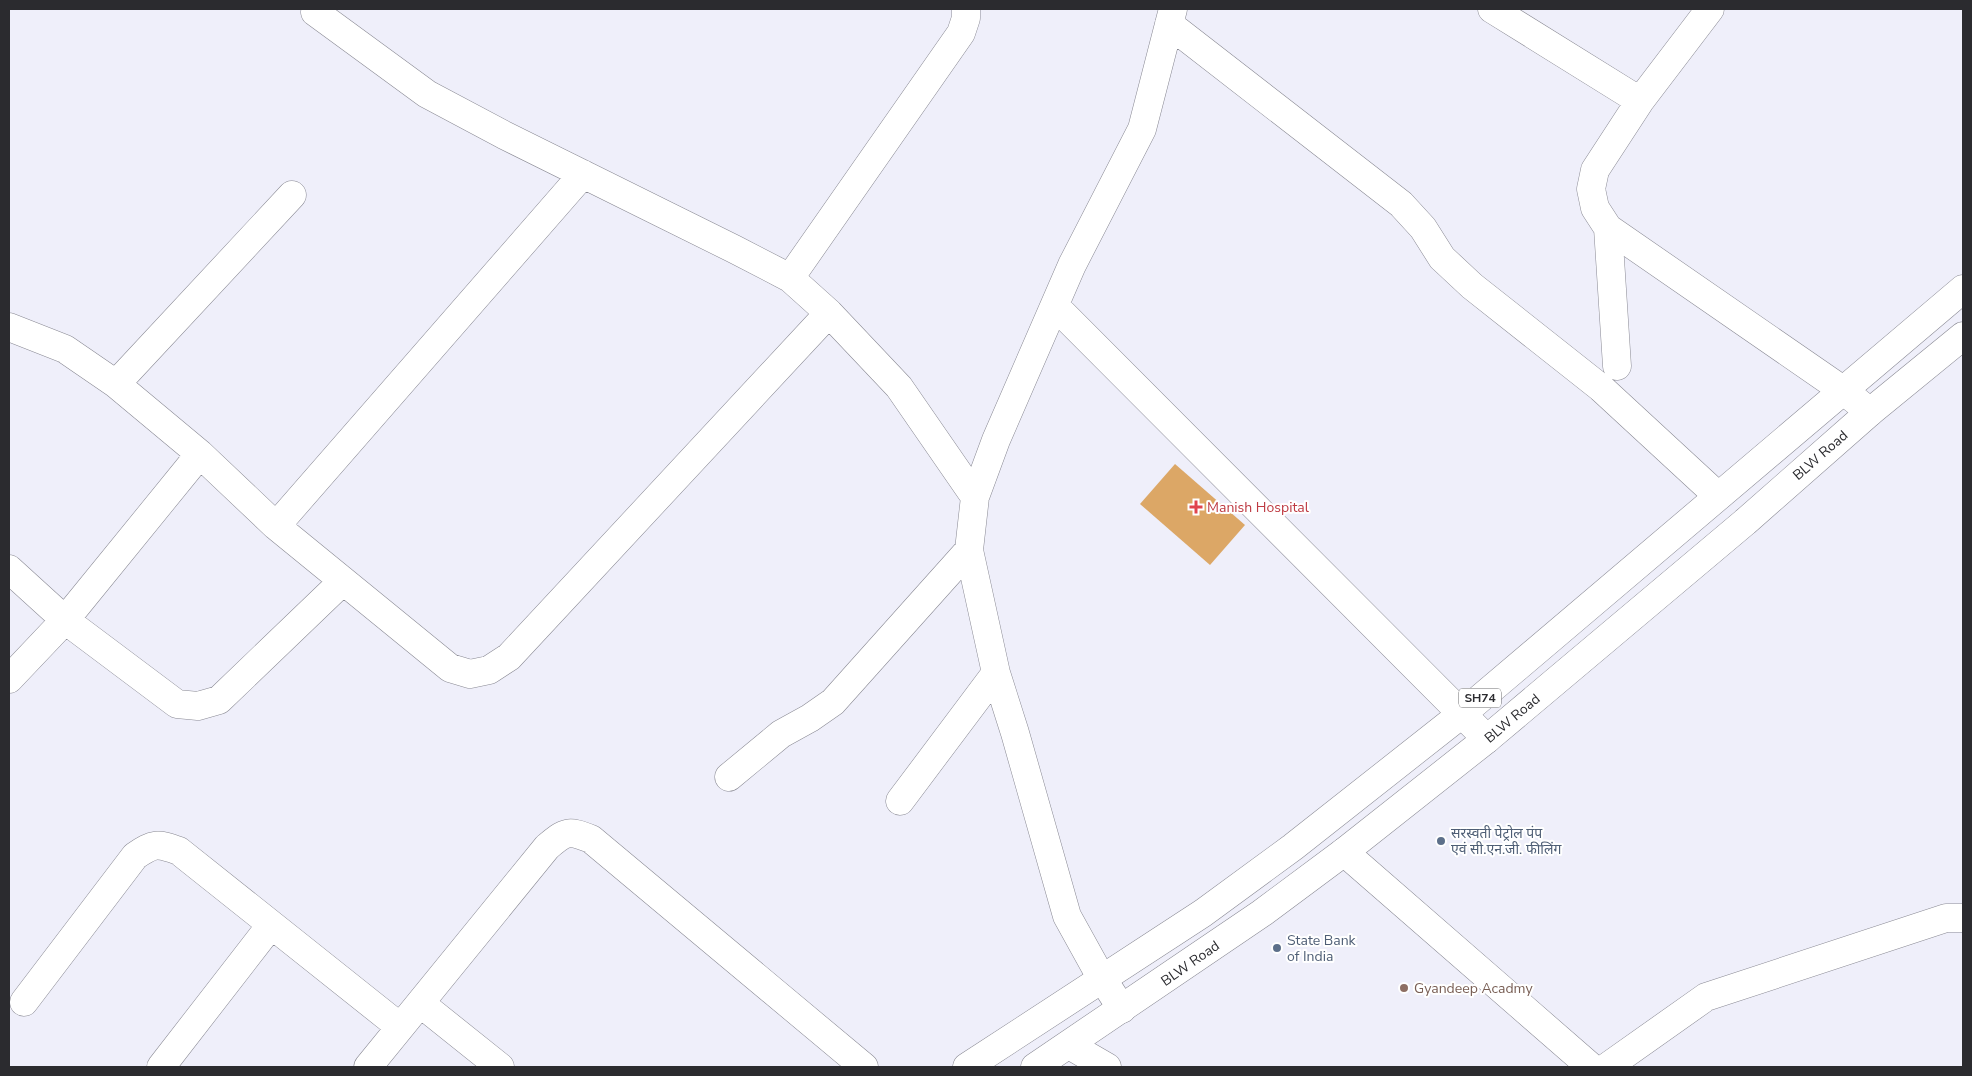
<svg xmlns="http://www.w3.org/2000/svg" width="1972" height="1076" viewBox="0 0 1972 1076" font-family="'Nunito Sans','Noto Sans Devanagari',sans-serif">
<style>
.building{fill:#dca766}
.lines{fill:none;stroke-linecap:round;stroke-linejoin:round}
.minor-casing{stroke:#898993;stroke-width:29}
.primary-casing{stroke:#898993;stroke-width:29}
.minor{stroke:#fff;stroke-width:28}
.primary{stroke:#fff;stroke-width:28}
.health-dot{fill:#e0444e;stroke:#fff;stroke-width:2}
.service-dot{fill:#5c6f8a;stroke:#fff;stroke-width:2}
.education-dot{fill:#8d6e63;stroke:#fff;stroke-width:2}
.labels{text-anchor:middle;stroke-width:4;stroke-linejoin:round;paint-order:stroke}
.shield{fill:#fff;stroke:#6b6b6d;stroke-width:1}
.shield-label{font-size:12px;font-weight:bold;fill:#2b2b2f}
.street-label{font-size:14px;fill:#2b2b2f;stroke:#fff}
.health-label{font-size:14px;fill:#be3a42;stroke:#fff;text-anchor:start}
.service-label{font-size:14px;fill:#4e5e75;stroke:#fff;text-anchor:start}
.education-label{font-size:14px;fill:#785e54;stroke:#fff;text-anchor:start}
</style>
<rect width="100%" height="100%" fill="#efeffa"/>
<path class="building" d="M1175,464L1245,525L1210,565L1140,504Z"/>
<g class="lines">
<g class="minor-casing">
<path id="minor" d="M1492,9L1640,101
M1710,9L1640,101L1595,170L1591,189L1595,208L1608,228L1844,391L1870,412
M315,12L427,94L504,135L734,249L790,278L829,313L899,387L975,497
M1169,24L1401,204L1423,228L1442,258L1472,286L1601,388L1718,496
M1608,228L1617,366
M790,278L961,33L966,18V9
M1055,306L1487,739
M9,327L65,349L116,384L200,454L276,526L450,668L470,674L489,670L509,657L829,313
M116,384L292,195
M276,526L583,174
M9,569L65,620L177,704L198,706L219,700L343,581
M9,679L65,620L200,454
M729,777L781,734L810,718L833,702L969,550
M900,801L996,673
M1344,852L1591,1067
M24,1002L135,856C154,843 157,843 179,851L400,1027
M420,1003L500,1067
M1122,1009L1098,972L1067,916L1015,733L996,673L969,550L975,497L996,440L1072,265L1142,129L1173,9
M1069,1045L1107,1067
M161,1067L271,925
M368,1067L547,847C566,831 568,830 591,839L864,1067
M1607,1067L1706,997L1946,918H1963"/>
</g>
<g class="primary-casing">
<path id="primary" d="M967,1067L1203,913L1293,847L1463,713L1963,289
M1035,1067L1262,913L1344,852L1487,739L1745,522L1870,412L1963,336"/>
</g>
<use href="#minor" class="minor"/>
<use href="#primary" class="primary"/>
</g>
<path class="health-dot" d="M1193.5 499.5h5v5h5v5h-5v5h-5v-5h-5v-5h5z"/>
<g class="service-dot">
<circle cx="1441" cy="841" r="5"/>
<circle cx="1277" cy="948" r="5"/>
</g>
<circle class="education-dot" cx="1404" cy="988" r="5"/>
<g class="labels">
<rect class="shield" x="1459" y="688.5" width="42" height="19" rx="4"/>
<g class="shield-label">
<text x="1480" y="702">SH74</text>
</g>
<g class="street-label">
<text transform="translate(1820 455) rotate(-41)" y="5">BLW Road</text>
<text transform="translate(1512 718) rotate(-40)" y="5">BLW Road</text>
<text transform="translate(1190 963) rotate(-35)" y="5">BLW Road</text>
</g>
<g class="health-label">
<text x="1207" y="512">Manish Hospital</text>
</g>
<g class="service-label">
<text x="1451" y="838">सरस्वती पेट्रोल पंप<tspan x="1451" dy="16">एवं सी.एन.जी. फीलिंग</tspan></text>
<text x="1287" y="945">State Bank<tspan x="1287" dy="16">of India</tspan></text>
</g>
<g class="education-label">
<text x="1414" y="993">Gyandeep Acadmy</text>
</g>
</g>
<rect width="1972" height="1076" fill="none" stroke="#2b2b2f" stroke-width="20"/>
</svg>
